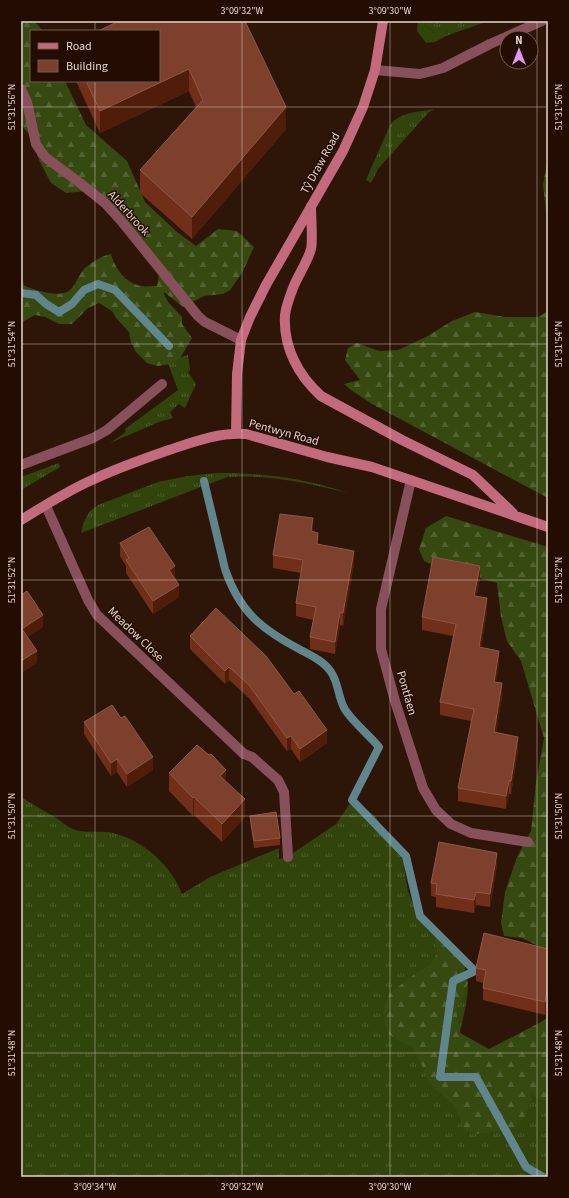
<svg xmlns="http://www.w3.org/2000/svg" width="569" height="1198" viewBox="0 0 569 1198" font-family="'Source Sans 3',sans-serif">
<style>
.grass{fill:url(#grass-tufts)}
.forest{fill:url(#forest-firs)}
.garden{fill:#30440b}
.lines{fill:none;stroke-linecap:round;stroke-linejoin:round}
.stream{stroke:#61858c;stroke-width:8}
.lane{stroke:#87505a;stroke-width:10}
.street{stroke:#87505a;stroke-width:10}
.secondary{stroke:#c36b7d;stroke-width:10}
.wall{fill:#712f19}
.shaded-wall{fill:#501d0a}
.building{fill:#7d402d;stroke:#8e5846}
.ticks{fill:none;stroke:#e5d5cc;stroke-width:1;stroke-opacity:0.45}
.labels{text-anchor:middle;stroke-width:3;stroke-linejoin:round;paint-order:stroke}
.street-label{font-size:12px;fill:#e5d5cc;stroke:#230d02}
.neatline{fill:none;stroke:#e5d5cc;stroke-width:1.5}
.ticks-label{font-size:10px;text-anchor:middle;fill:#e5d5cc}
</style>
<defs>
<pattern id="grass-tufts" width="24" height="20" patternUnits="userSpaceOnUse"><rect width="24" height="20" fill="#30440b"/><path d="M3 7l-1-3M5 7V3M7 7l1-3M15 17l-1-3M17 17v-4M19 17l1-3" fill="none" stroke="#4e5e2d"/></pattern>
<pattern id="forest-firs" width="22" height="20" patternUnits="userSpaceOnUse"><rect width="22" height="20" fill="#354910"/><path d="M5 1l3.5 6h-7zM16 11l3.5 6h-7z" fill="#526232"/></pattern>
</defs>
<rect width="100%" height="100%" fill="#2d1608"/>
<path class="grass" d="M425,21H488L446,36L447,31L434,33L431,29L426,27Z
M434,109L428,113L378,169L371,183L366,180L390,125C400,112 418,112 434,109Z
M188,355L190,370L188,372L196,384L185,408L179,404L170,412L173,418L159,422L110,443L126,432L125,429L178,390L167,361Z
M59,463L60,467L21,490V477Z
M217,473C262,473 306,478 348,493C308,483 268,474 227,477L81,533L83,524L89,512L98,505L158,482L188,476Z
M21,797C33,804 45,812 58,819C63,823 68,827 73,829C84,834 101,830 113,833C143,840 171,865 182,894L210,877L279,848V859L292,856L293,853L336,824L353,799C360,807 374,812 379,822C381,825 381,829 382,832L390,838L406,857V861L404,866L408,891L420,920L435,932L445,937L462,953L468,988L466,1005L456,1050L548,1070V1177H21Z"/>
<path class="forest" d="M21,21C31,22 36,19 42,31H31V81H65L86,125L127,161L145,202L176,231L196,246L218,229L237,231L254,247L242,273L230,290L223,294L204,296L183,307L164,292V294L168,302L182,317V324L192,338L179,360L170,364L158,366L147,363L136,352L131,342L129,332L116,318L112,311L99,303L88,308L72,324H59L45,317L35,315L24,321L21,325V275L24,286C37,290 54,297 67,292C75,288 77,278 82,272C86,265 103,255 111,254C115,268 125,283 141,286C146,287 152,286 157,286L159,274L95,190L66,193L51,183L40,162L29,134L21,125Z
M548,157V228L543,185Z
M548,311V498L372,404L351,390L344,384L360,380L345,360L348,348L357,343L379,351L398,350L426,337L452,321L475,312L505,317H538Z
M446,516L548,547V951L522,938L504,936L501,923L505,892L517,857L531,831L536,782L544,738L521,661L507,641L501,617L497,583L436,566L424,561L419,549L426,528Z
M435,932L450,942L462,953L468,983L456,1010L460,1033L489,1049L541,1022L548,1017V1103L531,1094L532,1099L526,1115L515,1127L489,1133L472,1134L463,1127L458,1113L453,1104L432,1087L414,1049L388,1034L383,1013L389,994L416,973L430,965L435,958L437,951Z"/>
<path class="garden" d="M418,21H425L426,27L431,29L434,33L439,29L445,28L447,30L446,36L435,42L426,43L417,31Z"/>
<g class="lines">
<path class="stream" d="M21,293L36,295L46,304L59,312L72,304L84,290L98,284L115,290L169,346
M204,481L225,569C239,611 261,629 299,649C310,655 324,661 331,672C339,683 338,700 346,711C355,724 369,735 379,747L352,800L406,856L420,916L475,971L453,981L440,1077H476L526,1167L543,1177"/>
<path class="lane" d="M244,754L252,757L278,780L284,792L288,857"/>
<path class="street" d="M375,70L420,74L432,71L443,68L490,44L542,21
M21,89L27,102L36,144L45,157L80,183L105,203L123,223L198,316L205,322L241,340
M21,465L93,438L107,430L162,384
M411,480L381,609V649L395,701L423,788L436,810L451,824L471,833L528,842
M46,506L88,600L97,615L244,754"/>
<path class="secondary" d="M311,206C311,217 313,241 311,249C307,263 298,275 293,288C290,296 286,306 285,315C283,347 298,375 321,396L402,440L473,475L513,513
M236,433L237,374L241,340L250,317L266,285L343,151L363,107L375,70L383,21
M21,520C44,506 67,491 92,480C117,468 143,459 169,450C193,442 219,432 246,434L327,457L372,467L548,527"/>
</g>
<path class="wall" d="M119,21L286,129L192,239L140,193V170L196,107L189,91L100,133L76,81H159Z
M313,531L318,544L354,564L343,626L340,625L335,654L310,649V637L313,620L296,616V603L301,573L273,568V555Z
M120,543L175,579L179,597L153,614L126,573V566L120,556Z
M480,579L476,596L487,611L481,648L499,664L496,682L502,696L496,733L518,750L511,794H509L506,809L458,801V788L471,721L440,715V702L453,636L422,630V617Z
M190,636L327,743L300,762L291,749L287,751L249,698L229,680L225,684L190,649Z
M84,722L153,770L127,787L117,772L111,776L84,734Z
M169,773L226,782L245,817L222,842L194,815L193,816L169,791Z
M250,816L280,838V845L254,848L250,822Z
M497,866L490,907L476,905L474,913L436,907V897L431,896V883Z
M548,949V997L545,1015L483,1000V988L484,983L476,981V968Z"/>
<path class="shaded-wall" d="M189,69V91L100,133V111Z
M286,107V129L192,239V217Z
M313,518V531L311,544V531Z
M354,551V564L343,626V613Z
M175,566V579L169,570Z
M480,566V579L474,609V596Z
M179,585V597L153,614V601Z
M487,598V611L479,660V647Z
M340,612V625L335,654V642Z
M43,615V627L22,641V629Z
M37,651V663L21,673V661Z
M499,651V664L494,694V682Z
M229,667V680L225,684V671Z
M502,683V696L494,745V732Z
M327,730V743L300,762V749Z
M291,736V749L287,751V738Z
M518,737V750L511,794V781Z
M153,757V770L127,787V774Z
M117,759V772L111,776V763Z
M226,770V788L220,776Z
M509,781V794L506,809V796Z
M194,797V815L193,816V798Z
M245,799V817L222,842V824Z
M497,853V866L490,907V894Z
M476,892V905L474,913V900Z
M548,984V997L545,1015V1002Z"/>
<path class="building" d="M119,21H245L286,107L192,217L140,170L203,100L189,69L100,111L86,81H159V31H98Z
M280,514L313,518L311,531L318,533L317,544L354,551L343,613L340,612L335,642L310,637L316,607L296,603L303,560L273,555Z
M149,527L175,566L169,570L179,585L153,601L126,560L129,558L120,543Z
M433,557L480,566L474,596L487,598L479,647L499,651L494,682L502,683L494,732L518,737L511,781H509L506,796L458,788L474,709L440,702L456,624L422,617Z
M27,591L43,615L22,629L37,651L21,661V595Z
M216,608L266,656L294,694L299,691L327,730L300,749L291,736L287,738L249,685L229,667L225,671L190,636Z
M112,705L121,718L125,716L153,757L127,774L117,759L111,763L84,722Z
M197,745L209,755L211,754L226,770L220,776L245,799L222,824L194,797L193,798L169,773Z
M276,812L280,838L254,841L250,816Z
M439,842L497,853L490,894L476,892L474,900L436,894L437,884L431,883Z
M484,933L548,949V984L545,1002L483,988L486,970L476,968Z"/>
<path class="ticks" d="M95,21V31M242,21V1177M390,21V1177M537,21V1177M95,81V1177M21,107H548M21,344H548M21,580H548M21,816H548M21,1053H548"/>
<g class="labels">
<g class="street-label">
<text transform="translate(320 163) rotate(-61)" y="4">Tŷ Draw Road</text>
<text transform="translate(129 213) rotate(48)" y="4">Alderbrook</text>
<text transform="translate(284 432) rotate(15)" y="4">Pentwyn Road</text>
<text transform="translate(136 634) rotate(44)" y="4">Meadow Close</text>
<text transform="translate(407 693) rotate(74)" y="4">Pontfaen</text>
</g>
</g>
<rect width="569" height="1198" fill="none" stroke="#230d02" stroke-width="44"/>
<rect x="30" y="30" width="130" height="52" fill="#230d02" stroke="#715d53"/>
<rect x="38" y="43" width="20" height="6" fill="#c36b7d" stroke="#715d53"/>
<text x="66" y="50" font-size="12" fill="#e5d5cc">Road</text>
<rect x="38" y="60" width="20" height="12" fill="#7d402d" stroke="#715d53"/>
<text x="66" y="70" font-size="12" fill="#e5d5cc">Building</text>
<g transform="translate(519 50)"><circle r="19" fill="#230d02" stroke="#715d53"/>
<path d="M0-3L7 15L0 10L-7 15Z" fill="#df98f2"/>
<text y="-6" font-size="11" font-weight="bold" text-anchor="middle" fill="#e5d5cc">N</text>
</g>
<rect x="22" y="22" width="525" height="1154" class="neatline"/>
<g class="ticks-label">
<text x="242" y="14">3°09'32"W</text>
<text x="390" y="14">3°09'30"W</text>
<text transform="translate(11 107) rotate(-90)" y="4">51°31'56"N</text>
<text transform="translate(558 107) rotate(-90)" y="4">51°31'56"N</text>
<text transform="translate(11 344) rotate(-90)" y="4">51°31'54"N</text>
<text transform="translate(558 344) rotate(-90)" y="4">51°31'54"N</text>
<text transform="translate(11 580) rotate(-90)" y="4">51°31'52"N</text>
<text transform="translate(558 580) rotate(-90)" y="4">51°31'52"N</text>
<text transform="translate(11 816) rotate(-90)" y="4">51°31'50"N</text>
<text transform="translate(558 816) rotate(-90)" y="4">51°31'50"N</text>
<text transform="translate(11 1053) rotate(-90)" y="4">51°31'48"N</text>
<text transform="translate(558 1053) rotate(-90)" y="4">51°31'48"N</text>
<text x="95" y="1190">3°09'34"W</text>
<text x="242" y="1190">3°09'32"W</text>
<text x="390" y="1190">3°09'30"W</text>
</g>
</svg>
